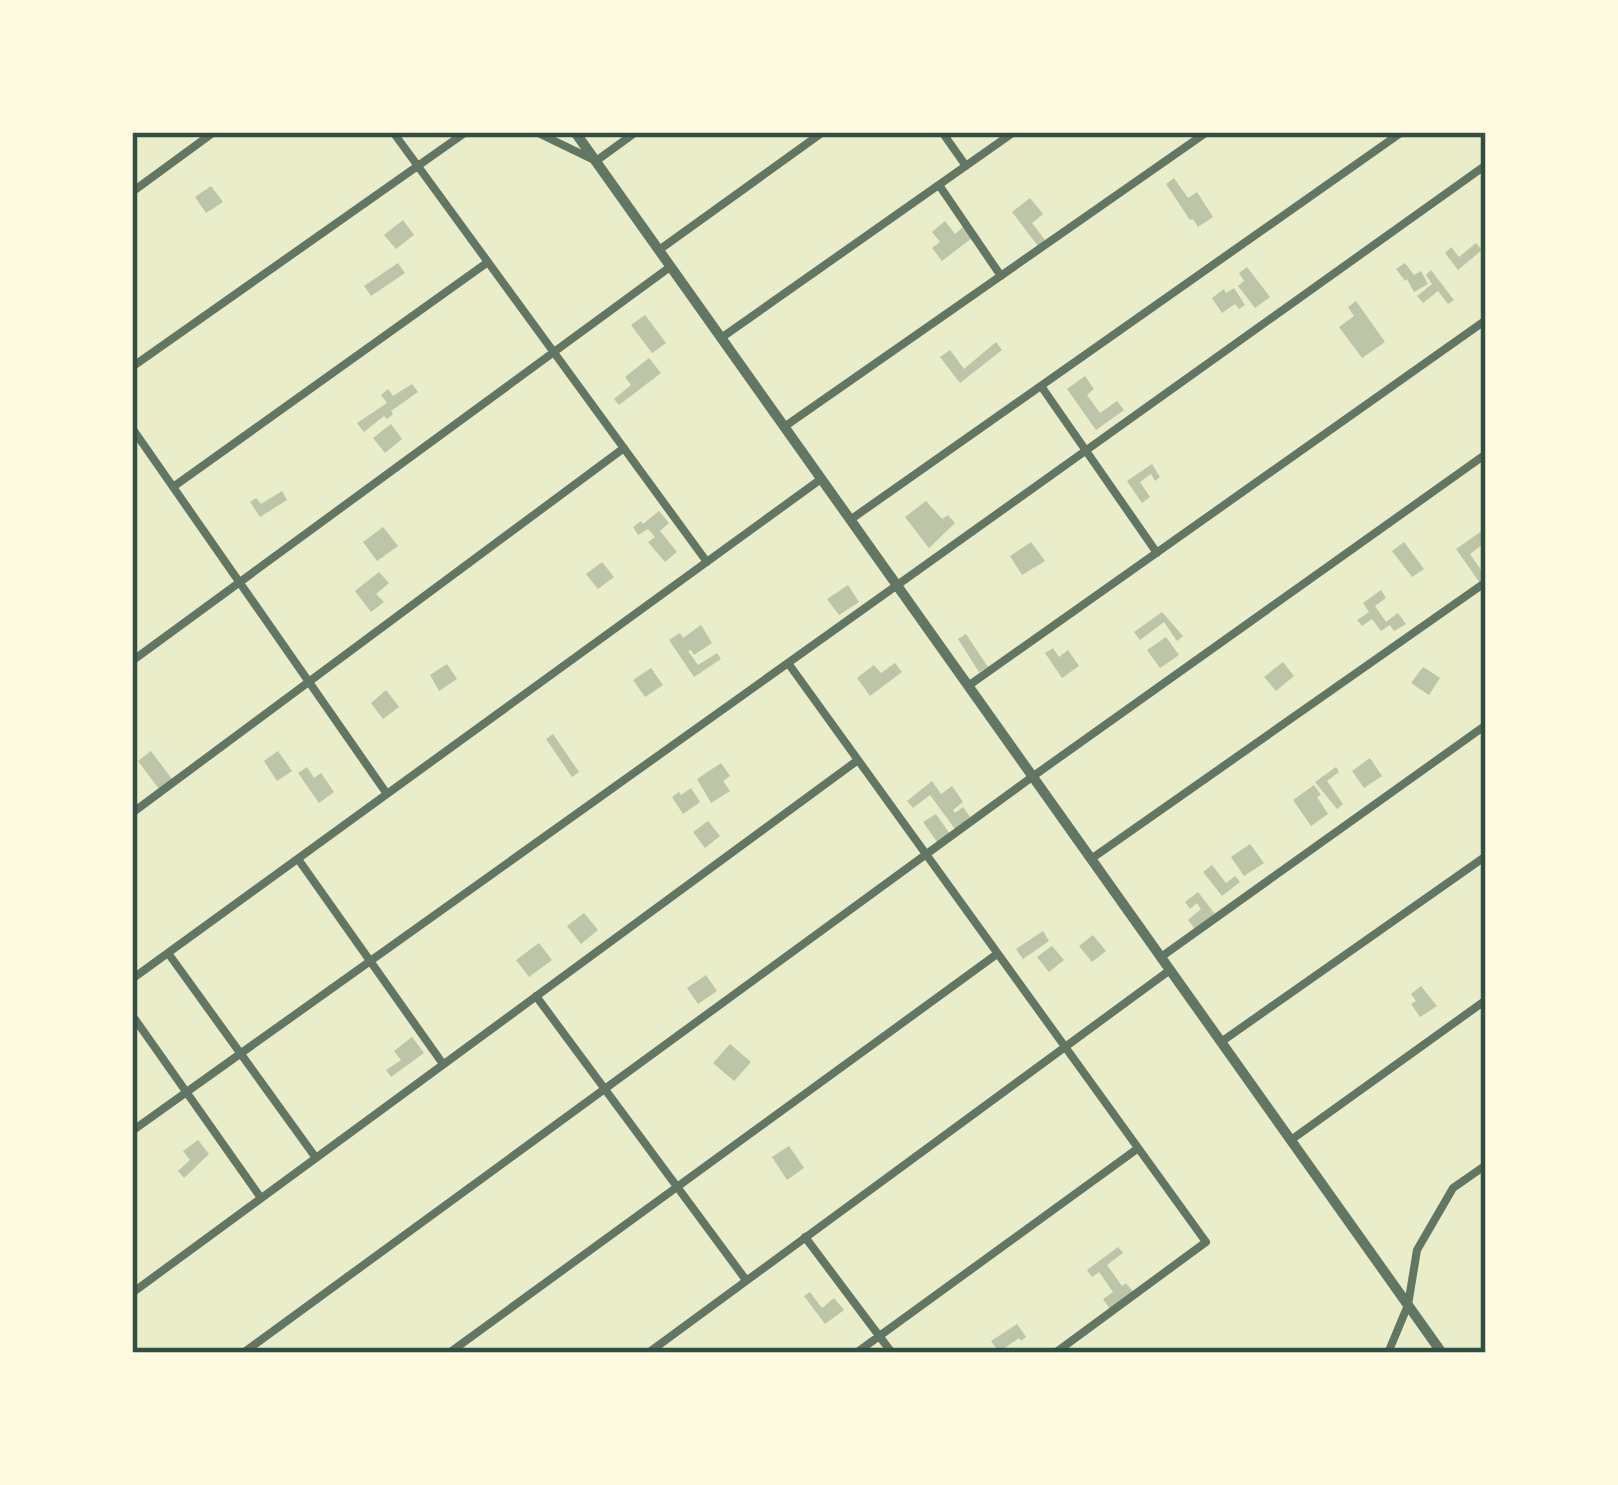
<svg xmlns="http://www.w3.org/2000/svg" width="1618" height="1485" viewBox="0 0 1618 1485" font-family="'Public Sans',sans-serif">
<style>
.building{fill:#bcc5a7}
.lines{fill:none;stroke-linecap:round;stroke-linejoin:round}
.minor{stroke:#617663;stroke-width:8}
.tertiary{stroke:#617663;stroke-width:10}
.neatline{fill:none;stroke:#344e41;stroke-width:4.5}
</style>
<rect width="100%" height="100%" fill="#e9edc9"/>
<path class="building" d="M1174,178L1188,198L1197,192L1213,217L1198,227L1193,219L1190,220L1166,184Z
M211,186L223,202L206,213L195,197Z
M1030,198L1043,214L1032,223L1045,240L1038,246L1012,212Z
M403,220L414,235L396,249L384,235Z
M945,221L955,234L963,227L972,238L942,261L932,248L940,242L932,232Z
M1476,243L1482,250L1458,270L1445,253L1451,247L1459,257Z
M398,263L405,273L371,296L364,286Z
M1405,263L1414,275L1421,271L1428,284L1414,292L1407,279L1405,281L1396,269Z
M1247,267L1270,297L1255,308L1238,286L1244,281L1239,273Z
M1431,270L1454,300L1448,304L1438,291L1423,303L1417,296L1432,284L1426,275Z
M1234,288L1245,305L1239,309L1235,304L1222,313L1212,298L1224,289L1226,293Z
M1356,301L1385,342L1362,358L1339,327L1354,316L1348,307Z
M645,315L666,343L652,353L631,325Z
M996,342L1002,350L960,383L940,357L950,350L964,369Z
M649,358L661,373L619,405L614,399L631,385L625,377Z
M1085,376L1094,389L1087,395L1100,413L1117,401L1124,410L1096,430L1067,389Z
M412,384L418,392L391,411L393,414L387,419L384,416L364,432L357,423L387,403L381,395L388,389L393,396Z
M391,424L402,439L385,453L373,438Z
M1152,464L1160,477L1155,481L1151,474L1140,482L1150,497L1142,503L1127,481Z
M282,491L287,500L260,517L250,502L256,498L261,504Z
M926,501L942,519L948,515L955,523L929,548L905,517Z
M659,511L669,523L660,531L677,552L665,562L648,542L655,537L648,529L638,535L633,527L641,521L643,524Z
M383,527L398,546L377,561L363,542Z
M1486,528V542L1470,554L1486,577L1480,583L1456,549Z
M1031,542L1045,561L1022,575L1010,556Z
M1404,542L1424,569L1412,577L1392,551Z
M602,562L614,577L598,589L586,574Z
M379,572L389,583L376,594L384,602L371,612L355,591Z
M848,585L859,602L839,615L827,599Z
M1381,590L1386,598L1375,606L1386,622L1398,613L1406,624L1394,631L1390,625L1381,631L1372,619L1362,626L1357,620L1369,612L1363,603Z
M1162,612L1183,636L1177,641L1164,622L1140,640L1134,632Z
M701,625L712,643L694,655L691,650L688,651L698,665L717,653L721,659L694,677L669,640L680,633L683,638Z
M966,634L988,667L979,672L958,639Z
M1166,637L1179,655L1160,668L1147,650Z
M1053,648L1059,657L1068,650L1079,666L1062,678L1045,653Z
M1283,662L1294,676L1276,691L1264,677Z
M895,663L902,672L870,696L857,678L874,665L881,673Z
M447,664L457,679L439,691L430,675Z
M1423,667L1440,678L1429,695L1411,683Z
M651,668L663,685L645,697L633,680Z
M386,690L399,707L383,719L371,703Z
M553,734L579,772L572,777L546,739Z
M151,751L172,779L159,789L138,761Z
M278,751L292,771L277,781L264,761Z
M1370,758L1382,776L1364,788L1352,771Z
M721,763L730,776L723,781L730,791L711,803L697,779Z
M307,767L314,778L321,773L334,792L319,803L298,773Z
M1336,767L1339,772L1327,781L1343,804L1337,809L1315,782Z
M932,781L941,794L952,786L963,802L953,810L955,813L963,807L970,817L955,829L930,795L913,808L907,801Z
M1314,785L1321,795L1317,797L1328,814L1311,826L1293,800Z
M691,788L700,802L683,814L672,797L679,792L681,795Z
M936,814L950,834L937,842L923,822Z
M708,821L720,836L705,848L693,832Z
M1250,844L1264,863L1244,876L1231,857Z
M1212,865L1226,883L1235,876L1240,882L1222,896L1203,872Z
M1198,892L1215,914L1195,929L1188,920L1201,909L1197,903L1190,909L1185,902Z
M584,913L598,930L581,944L567,926Z
M1043,931L1049,941L1023,959L1016,949Z
M1093,935L1106,951L1092,962L1079,946Z
M539,943L552,960L529,977L516,960Z
M1052,946L1064,960L1049,972L1037,957Z
M706,975L717,991L698,1004L687,988Z
M1421,986L1437,1006L1420,1017L1411,1004L1416,1001L1411,994Z
M412,1037L424,1053L391,1077L386,1070L401,1060L394,1051Z
M730,1044L751,1062L734,1081L713,1063Z
M198,1140L209,1154L184,1178L178,1171L190,1160L183,1151Z
M789,1146L804,1168L787,1180L772,1157Z
M1118,1247L1123,1253L1107,1265L1122,1286L1126,1283L1134,1293L1110,1309L1103,1299L1113,1292L1099,1272L1092,1277L1087,1270Z
M810,1292L822,1308L834,1298L844,1310L825,1324L804,1296Z
M1017,1324L1026,1337L1021,1341L1019,1338L999,1352L991,1341Z"/>
<g class="lines">
<path class="minor" d="M393,132L707,562
M536,132L596,161L636,132
M942,132L966,166
M939,185L1001,276
M132,192L214,132
M659,250L823,132
M721,338L1014,132
M132,367L466,132
M1041,386L1157,553
M784,427L1207,132
M132,428L387,794
M173,487L488,262
M850,520L1402,132
M132,661L670,267
M788,663L1206,1242L1055,1353
M968,686L1486,320
M132,813L624,448
M298,859L443,1064
M1091,859L1486,582
M168,953L316,1158
M1161,957L1486,725
M132,979L821,479
M536,996L746,1280
M132,1015L261,1198
M1221,1042L1486,856
M132,1131L1486,165
M1291,1140L1486,1000
M805,1237L892,1353
M132,1293L858,760
M243,1353L1032,777L1486,454
M449,1353L997,954
M648,1353L1170,970
M856,1353L1137,1149
M1388,1353L1408,1305L1417,1250L1453,1188L1486,1165"/>
<path class="tertiary" d="M575,132L1442,1353"/>
</g>
<rect width="1618" height="1485" fill="none" stroke="#fefae0" stroke-width="270"/>
<rect x="135" y="135" width="1348" height="1215" class="neatline"/>
</svg>
